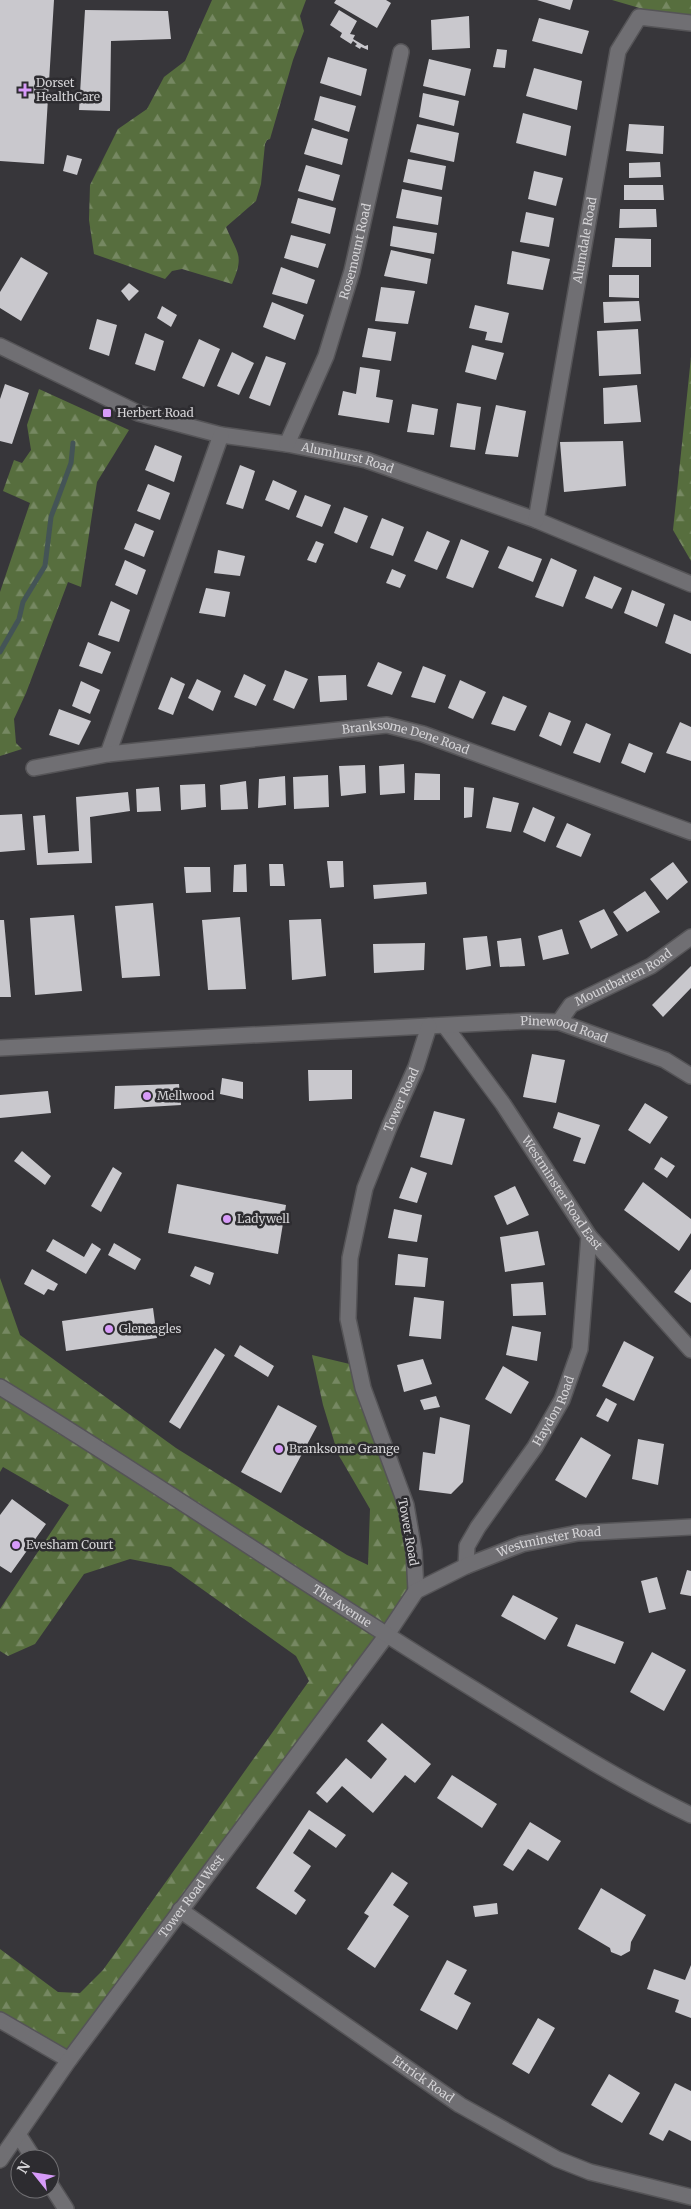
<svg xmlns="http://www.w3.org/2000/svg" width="691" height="2209" viewBox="0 0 691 2209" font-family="Merriweather,serif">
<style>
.forest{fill:url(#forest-firs)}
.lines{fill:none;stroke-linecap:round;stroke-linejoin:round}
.stream{stroke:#445456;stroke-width:5}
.building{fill:#c9c8cd}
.street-casing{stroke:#555457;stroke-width:18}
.secondary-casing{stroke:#555457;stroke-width:18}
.street{stroke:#706f73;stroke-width:15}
.secondary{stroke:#706f73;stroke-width:15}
.poi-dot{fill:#d79bf9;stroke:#2d2c30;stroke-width:2}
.labels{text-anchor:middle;stroke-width:5;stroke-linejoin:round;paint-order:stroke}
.poi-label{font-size:12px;fill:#d4d3d6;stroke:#2d2c30;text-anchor:start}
.street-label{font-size:12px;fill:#d4d3d6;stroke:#2d2c30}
</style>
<defs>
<pattern id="forest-firs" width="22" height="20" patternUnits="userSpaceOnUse" patternTransform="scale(1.25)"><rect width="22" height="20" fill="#576e3e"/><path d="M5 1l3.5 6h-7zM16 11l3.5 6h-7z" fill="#768862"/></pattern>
</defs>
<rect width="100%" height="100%" fill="#37363a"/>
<path class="forest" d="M212,0H306L300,16L304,31L293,60L270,139L267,140L265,144L261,184L256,201L226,227C237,254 245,254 232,284L182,269L172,271L165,279L94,254L89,220L90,185L118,129L147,109L164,77L185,61Z
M612,0H691V23Z
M691,357V561L673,530Z
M39,389L129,430L97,482L81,587L68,582L26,693L14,719L16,743L22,749L0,756V592L30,503L3,491L14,460L22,463L31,450L27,425Z
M0,1278L20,1335L176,1448L347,1555L368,1565L370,1509L338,1454L323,1405L312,1355L358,1366L406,1505L416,1591L69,2060L0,2020V1949L58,1992L80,1993L103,1970L309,1681L296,1656L171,1567L130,1559L84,1574L35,1644L8,1656L0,1651V1609L69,1505L3,1467L0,1472Z"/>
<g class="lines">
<path class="stream" d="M0,652L19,619L23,602L45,566L51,517L71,463L73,443"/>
</g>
<path class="building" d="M0,0H54L44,164L0,161Z
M336,0H386L391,3L377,28L334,3Z
M537,0H573L570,10Z
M85,10L168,11L171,39L111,41L110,111L79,110Z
M339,10L357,21L350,34L355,35L353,39L365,46L368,45V50L361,47L360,49L355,46L357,44L353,41L351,44L340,37L342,33L330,25Z
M469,16L470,48L432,50L431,20Z
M539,18L589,31L582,54L532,41Z
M497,49L507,50L505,68L493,67Z
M328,57L367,69L361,96L320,83Z
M429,59L471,69L465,96L423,86Z
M534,68L582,81L577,110L526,96Z
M423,93L459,101L454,126L419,117Z
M320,96L356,106L349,132L314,120Z
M523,113L571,126L566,156L516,143Z
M417,124L459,133L454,162L410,152Z
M629,124L664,126L663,154L626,151Z
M312,128L348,139L342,165L304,154Z
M67,155L82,159L77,175L63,171Z
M408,159L446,166L442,190L403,182Z
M660,162L661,177L629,178V163Z
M306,165L340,175L333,201L298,191Z
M534,171L563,178L556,206L528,199Z
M624,185H663L664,200H624Z
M402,189L442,197L438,225L396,218Z
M298,198L336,208L330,234L291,223Z
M620,209H656L657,227L619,228Z
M526,212L554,218L549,247L520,242Z
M393,226L437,233L434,254L390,246Z
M291,235L326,244L318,268L284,258Z
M615,238L651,239V267H612Z
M391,250L431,259L427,284L384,276Z
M512,251L550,259L543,290L507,284Z
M21,257L48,273L21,321L0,308V292Z
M281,267L315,280L307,304L272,294Z
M609,275H639V298L609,297Z
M129,283L139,291L129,301L121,291Z
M381,287L415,291L408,324L375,321Z
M639,301L641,321L604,323L603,302Z
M272,302L304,315L295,340L263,327Z
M475,305L509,313L502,343L485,340L487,332L469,328Z
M162,306L177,315L171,327L157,318Z
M97,319L117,325L109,356L89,349Z
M368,328L396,332L391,361L362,357Z
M638,329L641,374L599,376L597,331Z
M145,333L164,341L155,371L135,364Z
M199,339L220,349L204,387L182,378Z
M472,345L504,353L496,380L465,372Z
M232,352L254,363L239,395L217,386Z
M266,356L286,363L270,406L249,398Z
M360,367L380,370L376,397L393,400L389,423L338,415L343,391L356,394Z
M5,384L29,393L12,444L0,441V399Z
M637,385L641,422L604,424L603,388Z
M457,403L481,407L475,450L450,447Z
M412,404L438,409L434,435L407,432Z
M496,405L526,411L518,457L485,454Z
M623,441L626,486L564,492L560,442Z
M155,445L182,456L174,482L145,470Z
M240,465L255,471L243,509L226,504Z
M273,480L297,491L289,510L265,500Z
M148,484L170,493L160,520L137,511Z
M305,495L331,505L322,527L296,517Z
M344,507L368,516L357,543L334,533Z
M382,518L404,527L393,556L370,548Z
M135,523L154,531L144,557L124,549Z
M427,531L450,541L437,570L414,561Z
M461,539L489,551L473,588L446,578Z
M316,541L324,544L316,563L307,560Z
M508,546L542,559L533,582L498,568Z
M218,550L245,556L240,576L214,573Z
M551,558L577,570L563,607L535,597Z
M125,560L146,570L137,595L115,585Z
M392,569L406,575L400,588L386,583Z
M594,576L622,588L612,609L585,598Z
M206,588L230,592L225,617L199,613Z
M632,590L665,604L657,627L624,613Z
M111,601L130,610L119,642L98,635Z
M674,614L691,621V654L665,643Z
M88,642L111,652L102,674L79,666Z
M378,662L402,672L392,695L367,686Z
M423,666L446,675L435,703L411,697Z
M285,670L308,679L294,709L273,700Z
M244,674L266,685L256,706L234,697Z
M346,675L347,700L320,702L318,676Z
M171,677L185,684L173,715L158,709Z
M197,679L221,691L213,711L188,698Z
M460,680L486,692L473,719L448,708Z
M81,681L100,690L90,714L72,706Z
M503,696L527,706L515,731L491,724Z
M59,709L91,721L79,745L49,735Z
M549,712L571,721L561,746L539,736Z
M680,722L691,727V761L666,753Z
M586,723L611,734L600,763L573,753Z
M629,743L653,753L645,773L621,763Z
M404,764L405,793L380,795L379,766Z
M365,765L366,793L341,796L339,766Z
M415,773L440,774V800H414Z
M328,775L329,807L294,809L293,777Z
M285,776L286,805L258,808L259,779Z
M246,781L248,809L221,810L220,785Z
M205,784L206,807L181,810L180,785Z
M159,787L161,811L137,812L136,789Z
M464,787L474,788L472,817L464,818Z
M128,792L130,811L90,817L92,863L37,865L33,816L45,815L48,853L79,851L76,797Z
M493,797L519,803L511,832L486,828Z
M533,807L555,817L545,842L523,832Z
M22,814L25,850L0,852V815Z
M567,823L591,834L581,857L556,847Z
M327,861H343L344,887L330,888Z
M673,862L688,882L667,900L650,879Z
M246,864L247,892H233L234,865Z
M269,864H283L285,886H270Z
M184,867H210L211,892L186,893Z
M426,882L427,894L374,899L373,885Z
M645,891L660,912L627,932L613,912Z
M153,903L160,976L122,978L115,906Z
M604,909L618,935L591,949L579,921Z
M74,915L82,991L35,995L30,918Z
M240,917L246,989L208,990L202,920Z
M321,919L326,976L292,980L289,920Z
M0,920H4L11,997H0Z
M562,929L569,954L543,960L538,936Z
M487,936L491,966L466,970L463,938Z
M521,938L525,966L500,967L497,941Z
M425,943L424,970L374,973L373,944Z
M691,966V988L663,1017L652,1005Z
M532,1054L565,1060L556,1103L523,1097Z
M308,1070H352V1099L309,1101Z
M222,1078L243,1082V1099L220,1094Z
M179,1084L181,1105L114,1109L115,1086Z
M48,1091L51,1113L0,1118V1095Z
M645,1103L668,1117L650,1144L628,1130Z
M434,1111L465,1119L452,1165L420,1157Z
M558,1112L600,1125L585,1164L573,1161L581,1138L553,1128Z
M22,1151L51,1176L45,1185L14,1161Z
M661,1157L675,1166L667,1178L654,1169Z
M113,1167L122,1173L101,1212L91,1206Z
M411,1167L427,1173L417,1203L399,1198Z
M643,1182L691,1219V1233L679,1251L624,1210Z
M177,1184L286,1205L278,1254L168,1233Z
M515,1186L529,1215L507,1225L494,1196Z
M394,1209L422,1215L417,1242L388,1238Z
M538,1231L545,1265L505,1272L500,1237Z
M53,1239L84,1257L92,1243L101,1249L86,1274L46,1251Z
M114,1243L141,1259L135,1270L108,1255Z
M398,1254L428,1258L425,1287L395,1285Z
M195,1266L214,1273L210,1285L190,1276Z
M32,1269L58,1284L54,1291L48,1289L44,1295L24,1284Z
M691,1269V1303L674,1292Z
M543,1282L546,1315L513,1316L511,1284Z
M414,1297L444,1301L441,1339L409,1336Z
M153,1308L157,1338L66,1351L62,1321Z
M512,1326L541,1332L537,1361L506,1355Z
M624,1341L654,1357L634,1401L602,1386Z
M240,1345L274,1366L268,1377L234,1356Z
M215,1348L225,1355L180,1429L169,1422Z
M423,1359L432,1384L404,1392L397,1365Z
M503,1366L529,1382L511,1414L485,1399Z
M436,1396L440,1407L424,1410L420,1400Z
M606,1398L617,1404L608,1422L596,1416Z
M278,1405L317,1426L281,1493L241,1472Z
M440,1417L470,1425L463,1482L451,1494L419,1490L423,1452L435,1454Z
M581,1437L611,1455L586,1498L555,1480Z
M638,1439L664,1444L658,1485L632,1479Z
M12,1499L46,1524L11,1573L0,1566V1515Z
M687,1570L691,1571V1596L680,1594Z
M657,1577L666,1609L649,1613L641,1581Z
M513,1595L558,1618L545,1640L501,1616Z
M576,1624L624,1642L615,1664L567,1646Z
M652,1652L686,1670L664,1711L630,1692Z
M382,1723L431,1764L415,1783L405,1775L373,1813L342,1786L327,1803L316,1793L346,1758L371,1779L387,1759L367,1741Z
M452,1775L497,1804L482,1828L437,1798Z
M309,1810L346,1835L336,1848L309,1829L293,1853L311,1866L294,1891L306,1900L296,1915L256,1888Z
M530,1822L561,1841L548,1861L528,1849L513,1871L503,1865Z
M392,1872L408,1883L393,1905L409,1916L375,1968L347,1949L369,1916L364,1913Z
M601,1888L646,1915L631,1942L630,1951L621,1956L611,1952L610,1948L578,1929Z
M497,1903L498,1914L475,1917L473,1906Z
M447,1960L467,1970L454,1994L471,2003L457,2030L420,2010Z
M691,1965V2018L675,2012L679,2000L647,1989L654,1969L685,1980Z
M538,2018L555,2028L529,2074L512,2064Z
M609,2074L640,2093L622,2123L591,2105Z
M675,2083L691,2091V2141L669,2130L663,2141L649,2134Z"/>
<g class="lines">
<g class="street-casing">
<g id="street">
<path id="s1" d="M0,346L138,413L221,435L287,444L366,460L536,520L691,584"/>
<path id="s2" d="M287,444L326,356L352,271L401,52"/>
<path id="s3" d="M536,520L618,51L639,17L691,23"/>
<path d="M108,754L221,435"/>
<path id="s4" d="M34,768L108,754L387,725L423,734L691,832"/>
<path id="s5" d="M559,1022L571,1005L651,966L691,937"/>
<path id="s6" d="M445,1026L503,1104L589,1236L691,1350"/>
<path id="s7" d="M0,1048L526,1021L559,1022L665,1060L691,1076"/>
<path id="s8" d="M466,1566L467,1546L478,1527L535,1447L562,1400L580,1349L589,1236"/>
<path id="s9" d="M416,1591L414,1551L406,1505L363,1388L348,1319L350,1258L365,1188L390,1125L416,1067L429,1026"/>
<path id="s10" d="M180,1910L460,2105L557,2159L590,2172L691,2197"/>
<path d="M0,2020L69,2060"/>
<path d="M18,2134L34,2159"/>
<path id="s11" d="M0,2160L69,2060L386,1636L416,1591L466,1566L522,1544L578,1533L691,1527"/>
<path d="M50,2184L66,2209"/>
</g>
</g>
<g class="secondary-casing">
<g id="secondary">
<path id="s12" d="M0,1387C160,1485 315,1592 475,1690C546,1734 616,1779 691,1815"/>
</g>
</g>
<use href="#street" class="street"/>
<use href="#secondary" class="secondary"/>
</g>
<g class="poi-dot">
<path d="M22.5 82.5h5v5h5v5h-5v5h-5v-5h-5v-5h5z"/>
<rect x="102" y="408" width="10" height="10" rx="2.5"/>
<circle cx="147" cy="1096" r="5"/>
<circle cx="227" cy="1219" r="5"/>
<circle cx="109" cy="1329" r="5"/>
<circle cx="279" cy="1449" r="5"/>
<circle cx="16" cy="1545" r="5"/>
</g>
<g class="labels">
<g class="poi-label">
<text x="36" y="87">Dorset<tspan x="36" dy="14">HealthCare</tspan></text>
<text x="117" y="417">Herbert Road</text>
<text x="157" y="1100">Mellwood</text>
<text x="237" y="1223">Ladywell</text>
<text x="119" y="1333">Gleneagles</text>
<text x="289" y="1453">Branksome Grange</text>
<text x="26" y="1549">Evesham Court</text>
</g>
<g class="street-label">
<text dy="4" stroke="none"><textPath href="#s3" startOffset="284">Alumdale Road</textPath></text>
<text dy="4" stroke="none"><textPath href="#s2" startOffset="205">Rosemount Road</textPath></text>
<text dy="4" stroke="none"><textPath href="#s1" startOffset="368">Alumhurst Road</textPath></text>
<text dy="4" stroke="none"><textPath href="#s4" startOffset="376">Branksome Dene Road</textPath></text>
<text dy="4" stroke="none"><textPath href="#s5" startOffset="80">Mountbatten Road</textPath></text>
<text dy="4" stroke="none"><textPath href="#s7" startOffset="566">Pinewood Road</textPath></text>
<text dy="4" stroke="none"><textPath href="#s9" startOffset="510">Tower Road</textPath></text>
<text dy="4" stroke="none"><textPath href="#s6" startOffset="204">Westminster Road East</textPath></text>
<text dy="4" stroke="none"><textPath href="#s8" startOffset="181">Haydon Road</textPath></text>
<text transform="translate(408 1532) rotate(80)" y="4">Tower Road</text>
<text dy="4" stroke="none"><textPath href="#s11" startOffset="848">Westminster Road</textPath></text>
<text dy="4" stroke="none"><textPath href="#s12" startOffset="406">The Avenue</textPath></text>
<text dy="4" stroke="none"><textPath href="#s11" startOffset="326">Tower Road West</textPath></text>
<text dy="4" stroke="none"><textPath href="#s10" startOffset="296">Ettrick Road</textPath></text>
</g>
</g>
<g transform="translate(35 2174) rotate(300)"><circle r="24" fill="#2d2c30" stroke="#706f72"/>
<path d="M0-4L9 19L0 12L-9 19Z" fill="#d79bf9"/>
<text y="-8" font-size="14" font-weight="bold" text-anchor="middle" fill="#d4d3d6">N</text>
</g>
</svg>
